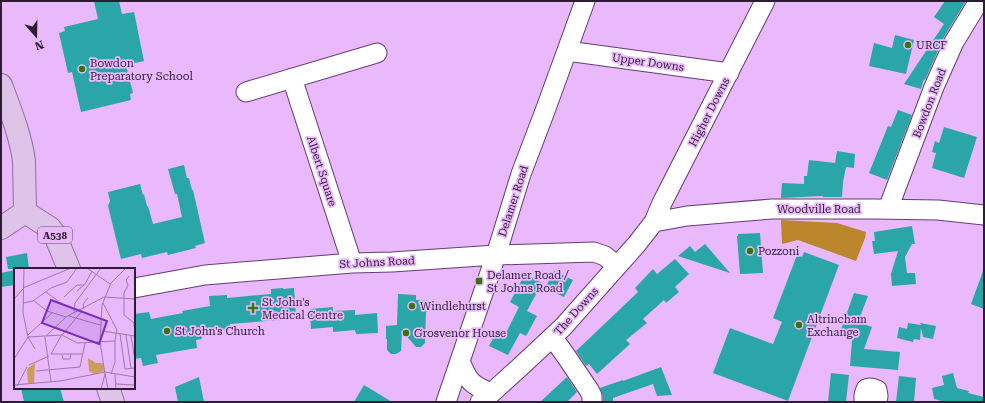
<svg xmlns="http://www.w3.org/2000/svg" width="985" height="403" viewBox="0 0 985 403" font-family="'Roboto Serif',serif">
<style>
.forest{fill:#bb862c}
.building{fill:#2ba6a8}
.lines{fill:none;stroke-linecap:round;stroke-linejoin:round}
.minor-casing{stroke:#663c75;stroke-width:21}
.major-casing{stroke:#916f9f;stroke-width:24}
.minor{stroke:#fff;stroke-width:19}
.major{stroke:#ddc4e8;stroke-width:22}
.poi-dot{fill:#37740b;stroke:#e9b9fb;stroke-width:1.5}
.labels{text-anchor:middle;stroke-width:3.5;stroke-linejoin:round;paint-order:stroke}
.shield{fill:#e9b9fb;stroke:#664b70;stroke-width:1}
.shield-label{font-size:10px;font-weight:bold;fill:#2e1c35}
.poi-label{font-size:11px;fill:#2e1c35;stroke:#e9b9fb;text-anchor:start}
.street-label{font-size:11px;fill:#2e1c35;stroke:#e9b9fb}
.inset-road{fill:none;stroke:#9e7aac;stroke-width:1}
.view{fill:#7b2cbf;fill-opacity:0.15;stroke:#7b2cbf;stroke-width:2}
.inset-edge{fill:none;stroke:#2e1c35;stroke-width:2}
</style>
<rect width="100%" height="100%" fill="#e9b9fb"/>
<path class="forest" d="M781,220L837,223L866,232L865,238L856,261L798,240L782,244Z"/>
<path class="building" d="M94,1H119L122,14L134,12L144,61L126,65L133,93L130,94L131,100L81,112L72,72L68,73L59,33L65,31L64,27L98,19Z
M945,1H966L944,37L925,80L924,79L921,89L904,84L944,24L934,17Z
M895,35L914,40L906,74L869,66L874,43L892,48Z
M898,110L912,115L887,180L869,173L888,126L891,127Z
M944,127L977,137L964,178L932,168L936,153L932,152L935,141L939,143Z
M837,151L855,154L854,168L846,167L843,182L842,197H823V196L781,198L782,183L804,184V176H807L809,160L835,163Z
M184,165L187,178H189L192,190H193L205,243L195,246L196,248L168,255L167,252L142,258L141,254L121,259L108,206L110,201L108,192L140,184L143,195L144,194L147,206H148L153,224L182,217L177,194H175L168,169Z
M912,226L915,244H912L905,257L907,273H915L916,284L892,286L891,274L898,251L874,254L872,241H875L874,232Z
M760,233L763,273L740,274L737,236H738V234Z
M705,244L730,273L678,256L690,246L695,252Z
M804,252L839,265L788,401L713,373L730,328L773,344L782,322L773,318L797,255L802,257Z
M27,253L29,269H8L6,257Z
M675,259L689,274L675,287L679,292L666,303L664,300L643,319L647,323L626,340L630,344L597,374L589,364L586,366L576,351L638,292L635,288L653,269L657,274Z
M15,270V285L1,287V273Z
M554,271L573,280L564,297L545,288Z
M983,271L984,272V309L971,304Z
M525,274L542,283L527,311L537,316L526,336L520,333L508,355L489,346L498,329L506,333L519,307L510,302Z
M283,288V289L294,288L296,317L281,318V320L230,324V329L200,331L202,339L196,340L197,348L156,355L158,363L143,366L141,358L134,359V314L149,312L151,319L183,313L182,311L210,306L209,296L227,295V298L271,294V289Z
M854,293L868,296L858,322L872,327L864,349L900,352L898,370L850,366L852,340L839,335Z
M398,294L416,295V300H427V312H426L425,343L421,347H416L402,331L401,351L396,354H391L387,350V339H386V326L397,325Z
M333,307V311L355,310V315L377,313L378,333L356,334L355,330L333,332V327L311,329L310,309Z
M908,323L921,325L920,323L936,326L933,339L923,337L921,328L920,340L914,339L913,342L897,338L899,327L907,329Z
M661,367L672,395L657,396L653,384L613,398V402H603V396L600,388L623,380V381Z
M831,373L849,375L846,402H828Z
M953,373L957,388L969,391L968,393L984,397V402H945L934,399L932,388L944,385L942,376Z
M899,376L916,378L914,402H896Z
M199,377L204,402H178L175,387Z
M567,377L577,392L567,402H540Z
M364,385L392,402H354Z
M21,388H60L64,402H24Z"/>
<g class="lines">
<g class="minor-casing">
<path id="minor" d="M567,51L729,73
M292,78L352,263
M246,92L377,53
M888,209L934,87L954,42L979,1
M654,222L687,216L772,209H874L938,210L984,215
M134,288L205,275L352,263L392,262L496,255L594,252L605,256L617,266
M553,338L566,356L589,390L592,396V402
M460,361C468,381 471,385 491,393
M446,402L496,255L521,174L545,111L585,1
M480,402L487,397L519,368L563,327L636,245L654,222L662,203L765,1
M864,402V395L866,389C870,387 873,388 877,390L878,396L877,402"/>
</g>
<g class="major-casing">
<path id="major" d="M1,85C10,109 21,137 24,161L25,212
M25,212L50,228L55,235L69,269
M1,228L25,212
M108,388L113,402"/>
</g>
<use href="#minor" class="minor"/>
<use href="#major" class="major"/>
</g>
<g class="poi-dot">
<circle cx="908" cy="45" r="4"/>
<circle cx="82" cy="69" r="4"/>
<circle cx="750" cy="251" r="4"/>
<rect x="475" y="277" width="8" height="8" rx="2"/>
<circle cx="412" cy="306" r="4"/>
<path d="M251 302h4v4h4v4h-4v4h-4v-4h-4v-4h4z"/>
<circle cx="799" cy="325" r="4"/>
<circle cx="167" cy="331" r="4"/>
<circle cx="406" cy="333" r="4"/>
</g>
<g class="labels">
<rect class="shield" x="38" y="227" width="34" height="16" rx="3"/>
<g class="shield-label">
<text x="55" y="239">A538</text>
</g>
<g class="poi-label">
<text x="916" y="49">URCF</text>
<text x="90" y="67">Bowdon<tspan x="90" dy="13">Preparatory School</tspan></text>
<text x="758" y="255">Pozzoni</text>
<text x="487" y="279">Delamer Road /<tspan x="487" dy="13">St Johns Road</tspan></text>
<text x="262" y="306">St John's<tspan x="262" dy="13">Medical Centre</tspan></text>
<text x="420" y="310">Windlehurst</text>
<text x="807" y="323">Altrincham<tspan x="807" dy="13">Exchange</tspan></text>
<text x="175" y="335">St John's Church</text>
<text x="414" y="337">Grosvenor House</text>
</g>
<g class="street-label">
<text transform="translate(648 62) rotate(8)" y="4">Upper Downs</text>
<text transform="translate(929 103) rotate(-69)" y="4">Bowdon Road</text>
<text transform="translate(709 112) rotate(-63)" y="4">Higher Downs</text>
<text transform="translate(322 171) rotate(72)" y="4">Albert Square</text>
<text transform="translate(513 201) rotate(-72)" y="4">Delamer Road</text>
<text x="819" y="213">Woodville Road</text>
<text transform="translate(377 262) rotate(-3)" y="4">St Johns Road</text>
<text transform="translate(576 311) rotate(-48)" y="4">The Downs</text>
</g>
</g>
<g transform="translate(14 268)">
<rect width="121" height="121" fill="#e9b9fb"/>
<path d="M74,90L82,95H89L90,103L80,106L75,103ZM21,95L20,115L14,116L13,101Z" fill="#cc9e58"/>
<path class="inset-road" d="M10,0L9,45L14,69L21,81M73,0L96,16M115,8L112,12L114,17L110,25V47L120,55V58M9,20L57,0M63,23L71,16L78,3M32,24L44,33M50,29L63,17H70M90,29L121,31M0,31L9,21M20,33L33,43L52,49M9,35L19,33L37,20L53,14L63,0M89,35L103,62M70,41L69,36L74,30M60,45L61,35L87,0M55,48L86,57M88,63L121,68M106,66L111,101L121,100M14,67L38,45M48,67L68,43M112,67L117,100M32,68L52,49L90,29M117,68L121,93M14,69L48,67L63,75L101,73M31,69L37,114M37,86H68M37,86L47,68M48,87L49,91H56L57,86M0,91L14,69M15,97L35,88M22,103L66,99L71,75M91,104L121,109M91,106L94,121M97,106L101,94V73L103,61M101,106L102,121M102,116L120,117M0,117L46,113L91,104M3,118L13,99M87,121L91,106L86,74L88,37L97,15L112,0"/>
<path class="view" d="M37,32L93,53L85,76L28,55Z"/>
<rect width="121" height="121" class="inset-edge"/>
</g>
<rect width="985" height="403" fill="none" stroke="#2e1c35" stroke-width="4"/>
<g transform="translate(36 36) rotate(160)" stroke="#e9b9fb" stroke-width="3" paint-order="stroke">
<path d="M0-3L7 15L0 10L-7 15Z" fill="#2e1c35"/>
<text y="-6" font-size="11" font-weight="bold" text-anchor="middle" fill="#2e1c35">N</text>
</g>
</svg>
